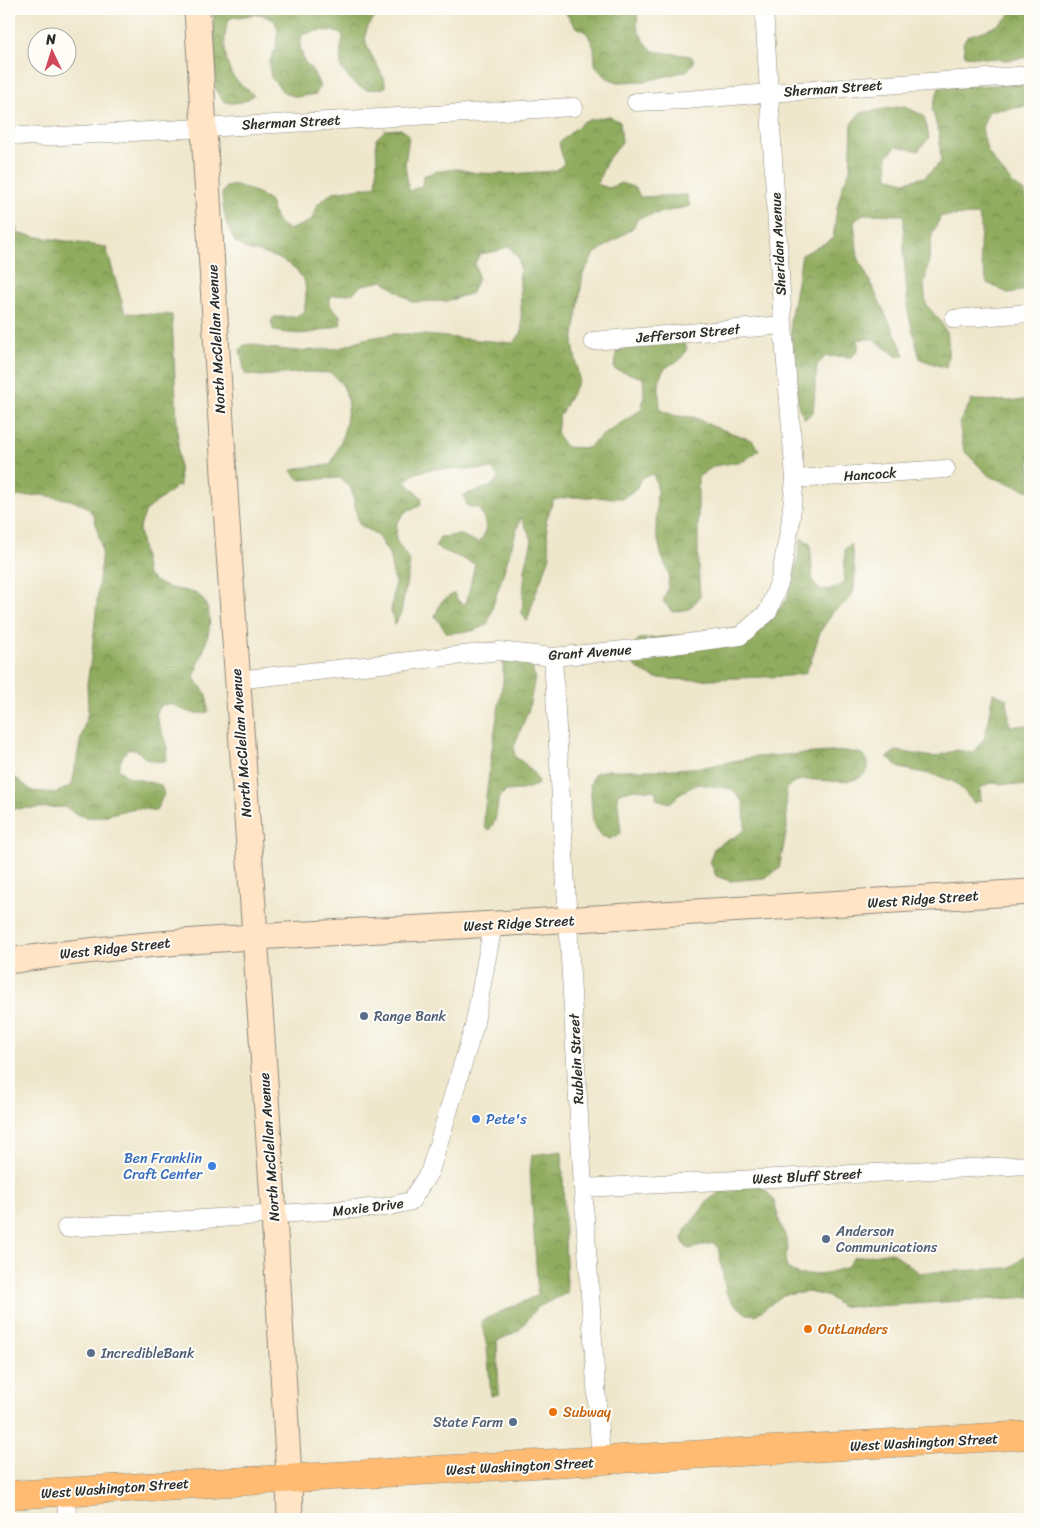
<svg xmlns="http://www.w3.org/2000/svg" width="1039" height="1528" viewBox="0 0 1039 1528" font-family="Sriracha,sans-serif">
<style>
.forest{fill:url(#forest-crowns);stroke:#5e6c44}
.lines{fill:none;stroke-linecap:round;stroke-linejoin:round}
.street-casing{stroke:#8d897c;stroke-width:19}
.secondary-casing{stroke:#8d897c;stroke-width:27}
.primary-casing{stroke:#8d897c;stroke-width:29}
.street{stroke:#fff;stroke-width:18}
.secondary{stroke:#ffe4c6;stroke-width:25}
.primary{stroke:#febb71;stroke-width:28}
.service-dot{fill:#5c6f8a;stroke:#fdfcf7;stroke-width:2}
.shop-dot{fill:#3f7fe0;stroke:#fdfcf7;stroke-width:2}
.food-dot{fill:#e8710a;stroke:#fdfcf7;stroke-width:2}
.labels{text-anchor:middle;stroke-width:4;stroke-linejoin:round;paint-order:stroke}
.street-label{font-size:14px;fill:#2b2b2b;stroke:#fdfcf7}
.service-label{font-size:14px;fill:#4e5e75;stroke:#fdfcf7;text-anchor:start}
.shop-label{font-size:14px;fill:#366cbe;stroke:#fdfcf7;text-anchor:start}
.food-label{font-size:14px;fill:#c56008;stroke:#fdfcf7;text-anchor:start}
</style>
<defs>
<pattern id="forest-crowns" width="20" height="18" patternUnits="userSpaceOnUse" patternTransform="scale(1.25)"><rect width="20" height="18" fill="#90ac5e"/><path d="M2 6a3 3 0 1 1 6 0M12 15a3 3 0 1 1 6 0" fill="none" stroke="#768c4e"/></pattern>
</defs>
<rect width="100%" height="100%" fill="#fdfcf7"/>
<filter id="ink" filterUnits="userSpaceOnUse"><feTurbulence type="fractalNoise" baseFrequency=".02" numOctaves="2"/><feDisplacementMap in="SourceGraphic" scale="10" xChannelSelector="R" yChannelSelector="G"/><feConvolveMatrix kernelMatrix="1 2 1 2 8 2 1 2 1" color-interpolation-filters="sRGB"/></filter>
<filter id="wash" filterUnits="userSpaceOnUse"><feTurbulence type="fractalNoise" baseFrequency=".0096" numOctaves="4" result="noise"/><feDisplacementMap in="SourceGraphic" scale="20" xChannelSelector="R" yChannelSelector="G"/><feGaussianBlur stdDeviation="1.12" result="paint"/><feColorMatrix in="noise" values="0 0 0 0 0 0 0 0 0 0 0 0 0 0 0 0 0 1.4 0 .05"/><feComposite in="paint" operator="in"/></filter>
<g filter="url(#wash)">
<rect width="100%" height="100%" fill="#efe7cc"/>
<path class="forest" d="M213,9H410L405,15L381,13C346,39 380,57 386,87C370,92 358,90 347,76C345,73 342,70 341,67C339,56 342,45 343,35C330,28 316,30 302,35L300,47L304,61L312,70L320,86L316,94L297,97L284,93L271,77L269,63L276,48L278,29L274,20L260,14L230,18C222,33 224,58 231,73C235,81 247,89 254,95C247,101 231,107 223,100C220,98 218,92 216,89Z
M568,9H635C640,20 635,21 638,29C641,38 647,44 653,51L691,56L694,62L687,71L646,81L618,82L607,78L595,65L594,48L587,33L575,26L566,14Z
M1013,9H1030V57L1006,60L965,56L963,43L967,36C984,31 1005,26 1013,9Z
M1030,84V103L1022,107L989,111L982,128L987,150L997,165L1013,184L1024,192L1030,205V290L1008,293L987,283C985,273 981,264 980,255C979,240 984,227 978,215L941,216L932,235L929,260L924,284L926,305C948,328 952,336 946,368L920,359L908,312L904,255V215L863,214L854,222L858,257L905,355L898,357L873,339H858V351L851,357L826,356L817,365L813,412L805,419L799,408L795,381L790,321L802,255L833,239L837,208L843,185L850,170L852,123L860,113L904,106L924,116L929,138L918,151L897,146L887,156L888,177L904,182L925,177L941,162L939,135L932,108L939,88L962,86Z
M609,116L620,122L622,142L608,159L597,184L609,188L621,183L636,188L640,197L687,195L690,206L638,218L633,228L594,254L583,274L573,343L579,380L559,417L557,434L566,447L588,448L600,437L642,409L644,394L643,378L614,369L616,352L633,345L683,341L687,348C679,365 680,358 667,367C655,375 660,397 660,410L676,416L694,417L712,426L752,440L759,450L744,461L714,466L698,477V565L700,597L689,609L672,612L663,601L668,588L669,574L662,557L656,532L657,486L653,474L641,478L636,489L623,498L571,497L553,500L546,522L550,557L535,595L527,622L522,613L525,569L532,540L521,517L487,625L472,631L447,633L435,616L441,602L454,593L458,601L464,605L467,600L475,564L435,547L440,537L461,535L479,543C489,530 486,522 479,508L467,506L464,495L489,487L499,478L492,469H432L416,473L405,481L422,498L420,506L406,511L397,523L396,540L410,562L401,613L395,624L391,613L395,583L389,554L377,535L359,524L351,488L340,478L300,480L291,471L297,468L330,465C341,446 354,410 344,388C342,383 335,378 331,373L307,372L260,376L245,374L240,349L244,345L255,344L265,348L300,351L340,348L363,339L393,334H413L513,343L522,332L519,259L509,246L497,251L480,254L475,263L478,278L472,293L448,301L412,302L383,281L362,285L353,293L331,296L329,304L341,316L340,325C313,334 302,336 274,331L271,322L274,317H294L304,313L306,297L305,282L296,269L280,259L257,251H250L235,242L226,222L223,207L222,194L226,187L237,185L258,193L270,202L276,220L289,230L311,221L318,204L333,192L376,186L377,172L376,139L385,130L401,129L409,135L405,165L409,191L422,186L423,176L437,171L458,169L477,173L509,174L555,171L564,164L559,143L584,121Z
M9,212L19,234L106,247L125,313L172,315L180,486H177L146,511L139,529L147,575C168,592 171,586 194,593C199,594 203,599 205,603C218,627 200,654 194,678L207,695L208,712C194,716 184,711 172,704L161,705L156,715L167,747L166,761C152,762 146,761 137,750L128,749L123,755L118,769L128,777L161,785L164,794L156,811C150,810 143,808 137,808C111,811 89,828 66,807L9,809V774L12,775L32,791L56,793L72,785L80,742L88,712L87,683L92,652L102,550L94,516L87,507L71,500L41,495L9,497Z
M1030,399V491L989,476L964,451L959,423L972,400L1015,401Z
M801,538L810,543L813,583L820,590L833,589L844,583L845,549L851,544L855,571L854,591L845,603L834,611L820,632L811,661L805,673L789,676L686,680L655,678L641,671L631,662L629,650L639,639L714,633L768,622L787,599L798,558Z
M504,658L531,663L535,678L528,712L514,746L515,757C525,763 533,770 538,781L537,785L522,790L506,791L499,797L495,821L489,830L485,828L484,815C489,770 495,726 503,681C504,673 502,666 504,658Z
M993,693L1007,699L1010,726L1030,725V786L991,783L980,788L981,800L974,803L964,791L954,782L939,776L900,768L887,757L896,751L934,757L957,750L973,753L985,737Z
M846,751L863,754L868,762V770C851,792 819,774 795,782C792,783 788,787 786,789L787,829L779,869L764,878L730,881L716,876L710,861L714,848C726,839 734,840 745,829L744,803L732,789L698,784L682,792L670,803L656,799V791L634,789L617,794L621,833L610,839L602,836L593,824L590,784L595,773L607,770H662L704,767L754,757Z
M562,1151L567,1293L538,1307L518,1331L497,1341L499,1394L491,1396L487,1347L481,1321L538,1295L530,1172L532,1155Z
M761,1185L774,1200L781,1227L785,1235L788,1249L785,1259L787,1268L799,1275L825,1273L846,1268L853,1258L891,1252L920,1273L1008,1268C1018,1264 1022,1257 1030,1251V1297L860,1307L840,1306L829,1297L808,1292L783,1295L756,1315L747,1314L732,1302L726,1292L718,1247L713,1243L690,1249L685,1246L682,1239L686,1229L709,1200L725,1188Z"/>
</g>
<g filter="url(#ink)">
<g class="lines">
<g class="street-casing">
<path id="street" d="M636,102L686,100L770,93L1030,75
M9,135L43,137L574,107
M954,319L1030,313
M593,341L783,325
M795,479L946,469
M553,657L583,1188L601,1461
M237,680L499,651L553,657L665,646L740,636L768,612L780,580L790,526L795,479L783,325L764,9
M583,1188L1030,1165
M66,1228L386,1207L411,1201L430,1171L474,1027L493,925
M66,1492L67,1519"/>
</g>
<g class="secondary-casing">
<path id="secondary" d="M197,9L226,508L274,1215L289,1477L290,1519
M9,961C158,939 309,934 460,926C650,916 840,904 1030,892"/>
</g>
<g class="primary-casing">
<path id="primary" d="M9,1495L1030,1435"/>
</g>
<use href="#street" class="street"/>
<use href="#secondary" class="secondary"/>
<use href="#primary" class="primary"/>
</g>
</g>
<g class="service-dot">
<circle cx="364" cy="1016" r="5"/>
<circle cx="826" cy="1239" r="5"/>
<circle cx="91" cy="1353" r="5"/>
<circle cx="513" cy="1422" r="5"/>
</g>
<g class="shop-dot">
<circle cx="476" cy="1119" r="5"/>
<circle cx="212" cy="1166" r="5"/>
</g>
<g class="food-dot">
<circle cx="808" cy="1329" r="5"/>
<circle cx="553" cy="1412" r="5"/>
</g>
<g class="labels">
<g class="street-label">
<text transform="translate(833 88) rotate(-4)" y="5">Sherman Street</text>
<text transform="translate(291 122) rotate(-3)" y="5">Sherman Street</text>
<text transform="translate(778 244) rotate(-93)" y="5">Sheridan Avenue</text>
<text transform="translate(688 333) rotate(-5)" y="5">Jefferson Street</text>
<text transform="translate(216 339) rotate(-93)" y="5">North McClellan Avenue</text>
<text transform="translate(870 474) rotate(-4)" y="5">Hancock</text>
<text transform="translate(590 652) rotate(-4)" y="5">Grant Avenue</text>
<text transform="translate(241 743) rotate(-94)" y="5">North McClellan Avenue</text>
<text transform="translate(923 899) rotate(-4)" y="5">West Ridge Street</text>
<text transform="translate(519 923) rotate(-3)" y="5">West Ridge Street</text>
<text transform="translate(115 948) rotate(-6)" y="5">West Ridge Street</text>
<text transform="translate(576 1059) rotate(-93)" y="5">Rublein Street</text>
<text transform="translate(269 1147) rotate(-94)" y="5">North McClellan Avenue</text>
<text transform="translate(807 1176) rotate(-3)" y="5">West Bluff Street</text>
<text transform="translate(368 1207) rotate(-7)" y="5">Moxie Drive</text>
<text transform="translate(924 1442) rotate(-3)" y="5">West Washington Street</text>
<text transform="translate(520 1466) rotate(-3)" y="5">West Washington Street</text>
<text transform="translate(115 1488) rotate(-4)" y="5">West Washington Street</text>
</g>
<g class="service-label">
<text x="374" y="1021">Range Bank</text>
<text x="836" y="1236">Anderson<tspan x="836" dy="16">Communications</tspan></text>
<text x="101" y="1358">IncredibleBank</text>
<text x="503" y="1427" text-anchor="end">State Farm</text>
</g>
<g class="shop-label">
<text x="486" y="1124">Pete's</text>
<text x="202" y="1163" text-anchor="end">Ben Franklin<tspan x="202" dy="16">Craft Center</tspan></text>
</g>
<g class="food-label">
<text x="818" y="1334">OutLanders</text>
<text x="563" y="1417">Subway</text>
</g>
</g>
<rect width="1039" height="1528" fill="none" stroke="#fdfcf7" stroke-width="30"/>
<g transform="translate(52 52) rotate(356)"><circle r="24" fill="#fdfcf7" stroke="#a9a8a5"/>
<path d="M0-4L9 19L0 12L-9 19Z" fill="#d1495b"/>
<text y="-8" font-size="14" font-weight="bold" text-anchor="middle" fill="#2b2b2b">N</text>
</g>
</svg>
